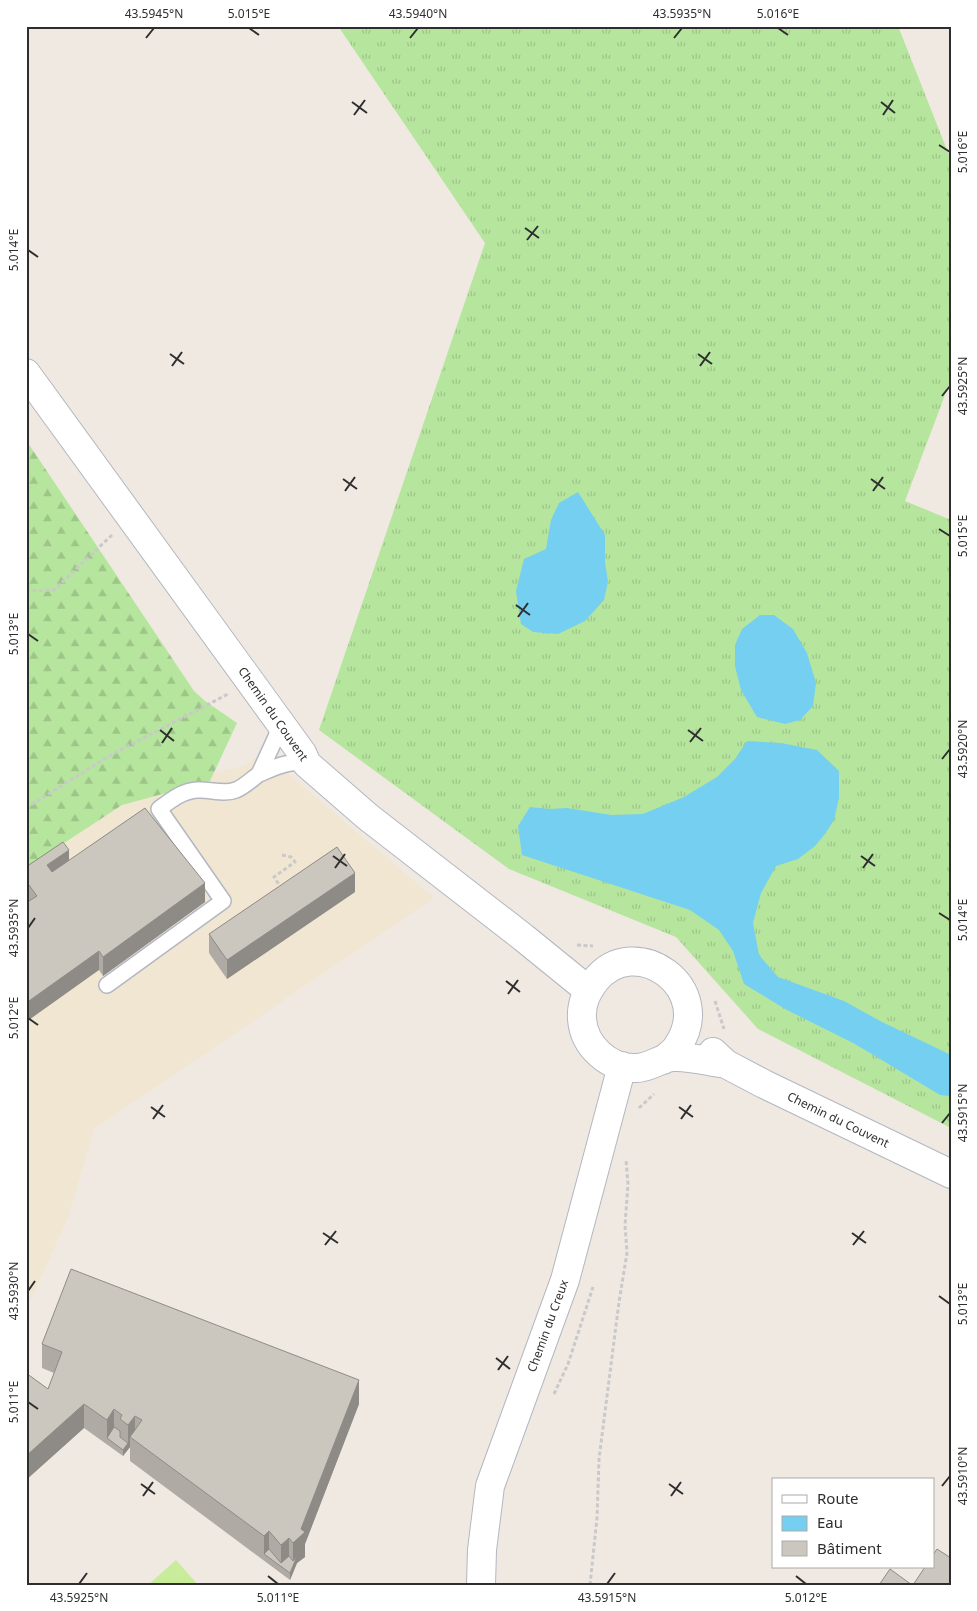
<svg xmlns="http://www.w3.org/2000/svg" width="977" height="1611" viewBox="0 0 977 1611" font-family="'Noto Sans',sans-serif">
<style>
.education{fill:#f0e6d1}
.grass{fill:url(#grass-tufts)}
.forest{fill:url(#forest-firs)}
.pitch{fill:#c9ec9a}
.water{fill:#75cff0}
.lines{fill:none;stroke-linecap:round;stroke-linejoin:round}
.lane-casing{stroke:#b4b7c1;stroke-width:18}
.street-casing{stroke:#b4b7c1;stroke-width:30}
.path{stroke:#c9c9c9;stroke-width:3;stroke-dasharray:4 2.5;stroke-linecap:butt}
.lane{stroke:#fff;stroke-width:15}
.street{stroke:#fff;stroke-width:28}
.wall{fill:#afaba4}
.shaded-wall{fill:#8e8b86}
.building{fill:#cbc7bf;stroke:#8e8b86}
.ticks{fill:none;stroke:#2e2e2e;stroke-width:2}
.labels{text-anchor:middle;stroke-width:4;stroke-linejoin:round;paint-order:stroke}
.street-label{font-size:12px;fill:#2e2e2e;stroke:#fff}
.neatline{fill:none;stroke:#2e2e2e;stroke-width:2}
.ticks-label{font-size:12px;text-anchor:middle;fill:#2e2e2e}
</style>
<defs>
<pattern id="grass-tufts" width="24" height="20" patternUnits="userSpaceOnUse" patternTransform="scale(1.25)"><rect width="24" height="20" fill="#b6e59e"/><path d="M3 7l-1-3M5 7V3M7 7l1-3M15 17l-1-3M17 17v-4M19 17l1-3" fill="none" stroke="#9dc588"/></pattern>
<pattern id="forest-firs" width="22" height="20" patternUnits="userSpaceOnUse" patternTransform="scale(1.25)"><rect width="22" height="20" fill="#b6e59e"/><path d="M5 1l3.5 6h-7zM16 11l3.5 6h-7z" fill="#9dc588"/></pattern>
</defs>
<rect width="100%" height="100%" fill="#efe9e1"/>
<path class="education" d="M257,758L272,760L434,898L94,1129L68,1218L26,1309V872L112,795L241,767Z"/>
<path class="grass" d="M338,26H898L951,160V379L905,501L951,520V1128L758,1029L676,937L509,869L319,730L485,243Z"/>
<path class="forest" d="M26,440L194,691L205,701L237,723L210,781L122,805L26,868Z"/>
<path class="pitch" d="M176,1560L198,1585H148Z"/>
<path class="water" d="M578,492L605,535V562L608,582L604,600L585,621L558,634L533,632L521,624L516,591L524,559L546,549L551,520L559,503Z
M760,615H774L793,629L807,653L816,683L813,706L800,720L785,724L757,717L741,690L735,666V645L742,629Z
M747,741L781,743L817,750L839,771V798L834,820L825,834L815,846L798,859L776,866L761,893L753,923L759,955L778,977L844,1001L880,1021L951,1055V1096L940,1095L855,1044L787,1010L744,984L733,951L719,930L690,910L522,855L518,826L530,807L549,809L567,808L611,815L643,814L684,797L717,777L735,759Z"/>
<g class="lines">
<g class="lane-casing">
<path id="lane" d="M280,722L276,737L259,774C276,767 288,760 307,764
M107,985L223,901L159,809C171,800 182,791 197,790C210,789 224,795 236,790C244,787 252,779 259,774"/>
</g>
<g class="street-casing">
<path id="street" d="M26,373L302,753L307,764L368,817L524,938L588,990
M713,1052L726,1064L764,1084L951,1174
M663,1060C668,1056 674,1052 677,1047C718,988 634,930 595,981C586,993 581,1004 582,1019C584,1047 610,1069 636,1068C650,1068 660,1058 673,1057C690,1056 709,1062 726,1064
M481,1585L482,1550L490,1486L565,1280L622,1066"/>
</g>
<path class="path" d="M26,591L54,590L112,535
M26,808L109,756L228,694
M282,855L291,857L295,862L274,877L282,889
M577,945L593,946
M715,1001L724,1029
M639,1108L654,1094
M554,1394L568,1364L593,1287
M590,1585L597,1518L599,1459L619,1302L627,1253L625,1225L628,1184L626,1160"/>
<use href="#lane" class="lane"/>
<use href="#street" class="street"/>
</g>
<path class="wall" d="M69,860L205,902L103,976L99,970L26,900V867Z
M355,892L227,979L209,953V934Z
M42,1344L359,1404L305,1544V1557L297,1563L290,1580L130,1461V1447L123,1456L84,1428L26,1480V1373L48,1389L54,1373L42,1368Z"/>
<path class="shaded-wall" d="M69,850V869L47,884V865Z
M355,873V892L227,979V960Z
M205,883V902L103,976V957Z
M99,951V970L26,1022V1003Z
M359,1380V1404L305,1544V1557L297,1563L290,1580V1573L293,1567V1543Z
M84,1404V1428L26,1480V1456Z
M114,1409V1434L107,1438V1420Z
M135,1416V1440L130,1437V1447L123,1456V1450L128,1443V1425Z
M269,1531V1556L264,1554V1536Z
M289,1538V1563L281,1567V1545Z"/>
<path class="building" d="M145,808L205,883L103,957L99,951L26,1003V903L37,896L26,881V867L63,842L69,850L47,865L52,872Z
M337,847L355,873L227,960L209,934Z
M71,1269L359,1380L301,1529L305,1532L293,1543L289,1538L281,1545L269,1531L264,1536L130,1437L142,1420L135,1416L128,1425L120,1419L122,1415L114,1409L107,1420L84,1404L26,1456V1373L48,1389L62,1352L42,1344Z
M114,1427L120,1431V1437L128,1443L123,1450L107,1438Z
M269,1549L281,1563L289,1556L293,1561L297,1556L290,1573L264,1554Z
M937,1549L951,1558V1585H913L925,1567H933V1555Z
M890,1569L912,1585H879Z"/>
<path class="ticks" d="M249,28L259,35M778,28L788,35M146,38L154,28M410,38L418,28M674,38L682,28M352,102L367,113M881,102L895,113M354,115L365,100M883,115L893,100M939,145L950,152M525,228L539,238M527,240L538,226M28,250L38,257M170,354L184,364M698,354L712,364M172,366L182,352M700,366L710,352M942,396L950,386M343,479L357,489M871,479L885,489M345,491L355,477M873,491L883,477M939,529L950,536M516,605L530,615M518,617L528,603M28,634L38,641M160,730L174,741M688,730L703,741M690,742L701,728M162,743L172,728M942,759L950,749M333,856L347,866M861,856L875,866M335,868L345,854M863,868L873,854M939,913L950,920M28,928L35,918M506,981L520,992M508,994L518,980M28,1018L38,1025M151,1107L165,1117M679,1107L693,1117M153,1119L163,1105M681,1119L691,1105M942,1123L950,1113M323,1233L338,1243M852,1233L866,1243M325,1245L336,1231M853,1245L864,1231M28,1291L35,1281M939,1296L950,1304M496,1358L510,1369M498,1370L508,1356M28,1402L38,1409M141,1484L155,1494M669,1484L683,1494M942,1486L950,1476M143,1496L153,1482M671,1496L681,1482M268,1576L278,1584M796,1576L806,1584M79,1584L87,1573M607,1584L615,1573"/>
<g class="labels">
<g class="street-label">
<text transform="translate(273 714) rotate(55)" y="4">Chemin du Couvent</text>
<text transform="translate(838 1120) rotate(26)" y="4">Chemin du Couvent</text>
<text transform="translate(548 1326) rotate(-70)" y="4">Chemin du Creux</text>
</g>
</g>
<rect width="977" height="1611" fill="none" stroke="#ffffff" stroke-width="55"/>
<rect x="772" y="1478" width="162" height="90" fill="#ffffff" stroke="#ababab"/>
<rect x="782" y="1495" width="25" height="8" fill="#ffffff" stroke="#ababab"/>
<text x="817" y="1504" font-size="15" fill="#2e2e2e">Route</text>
<rect x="782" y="1516" width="25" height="15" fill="#75cff0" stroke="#ababab"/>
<text x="817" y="1528" font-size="15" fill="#2e2e2e">Eau</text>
<rect x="782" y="1541" width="25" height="15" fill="#cbc7bf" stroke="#ababab"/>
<text x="817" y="1554" font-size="15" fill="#2e2e2e">Bâtiment</text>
<rect x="28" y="28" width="922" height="1556" class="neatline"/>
<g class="ticks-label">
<text x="154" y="18">43.5945°N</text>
<text x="249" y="18">5.015°E</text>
<text x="418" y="18">43.5940°N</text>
<text x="682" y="18">43.5935°N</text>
<text x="778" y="18">5.016°E</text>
<text transform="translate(963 152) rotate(-90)" y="4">5.016°E</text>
<text transform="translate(14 250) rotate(-90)" y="4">5.014°E</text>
<text transform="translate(963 386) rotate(-90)" y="4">43.5925°N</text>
<text transform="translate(963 536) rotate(-90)" y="4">5.015°E</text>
<text transform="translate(14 634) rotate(-90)" y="4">5.013°E</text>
<text transform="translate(963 749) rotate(-90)" y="4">43.5920°N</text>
<text transform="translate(963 920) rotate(-90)" y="4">5.014°E</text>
<text transform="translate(14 928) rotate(-90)" y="4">43.5935°N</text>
<text transform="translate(14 1018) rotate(-90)" y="4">5.012°E</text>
<text transform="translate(963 1113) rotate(-90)" y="4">43.5915°N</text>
<text transform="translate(14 1291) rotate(-90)" y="4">43.5930°N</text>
<text transform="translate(963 1304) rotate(-90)" y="4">5.013°E</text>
<text transform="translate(14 1402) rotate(-90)" y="4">5.011°E</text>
<text transform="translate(963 1476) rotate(-90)" y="4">43.5910°N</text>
<text x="79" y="1602">43.5925°N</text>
<text x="278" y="1602">5.011°E</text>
<text x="607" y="1602">43.5915°N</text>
<text x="806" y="1602">5.012°E</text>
</g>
</svg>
